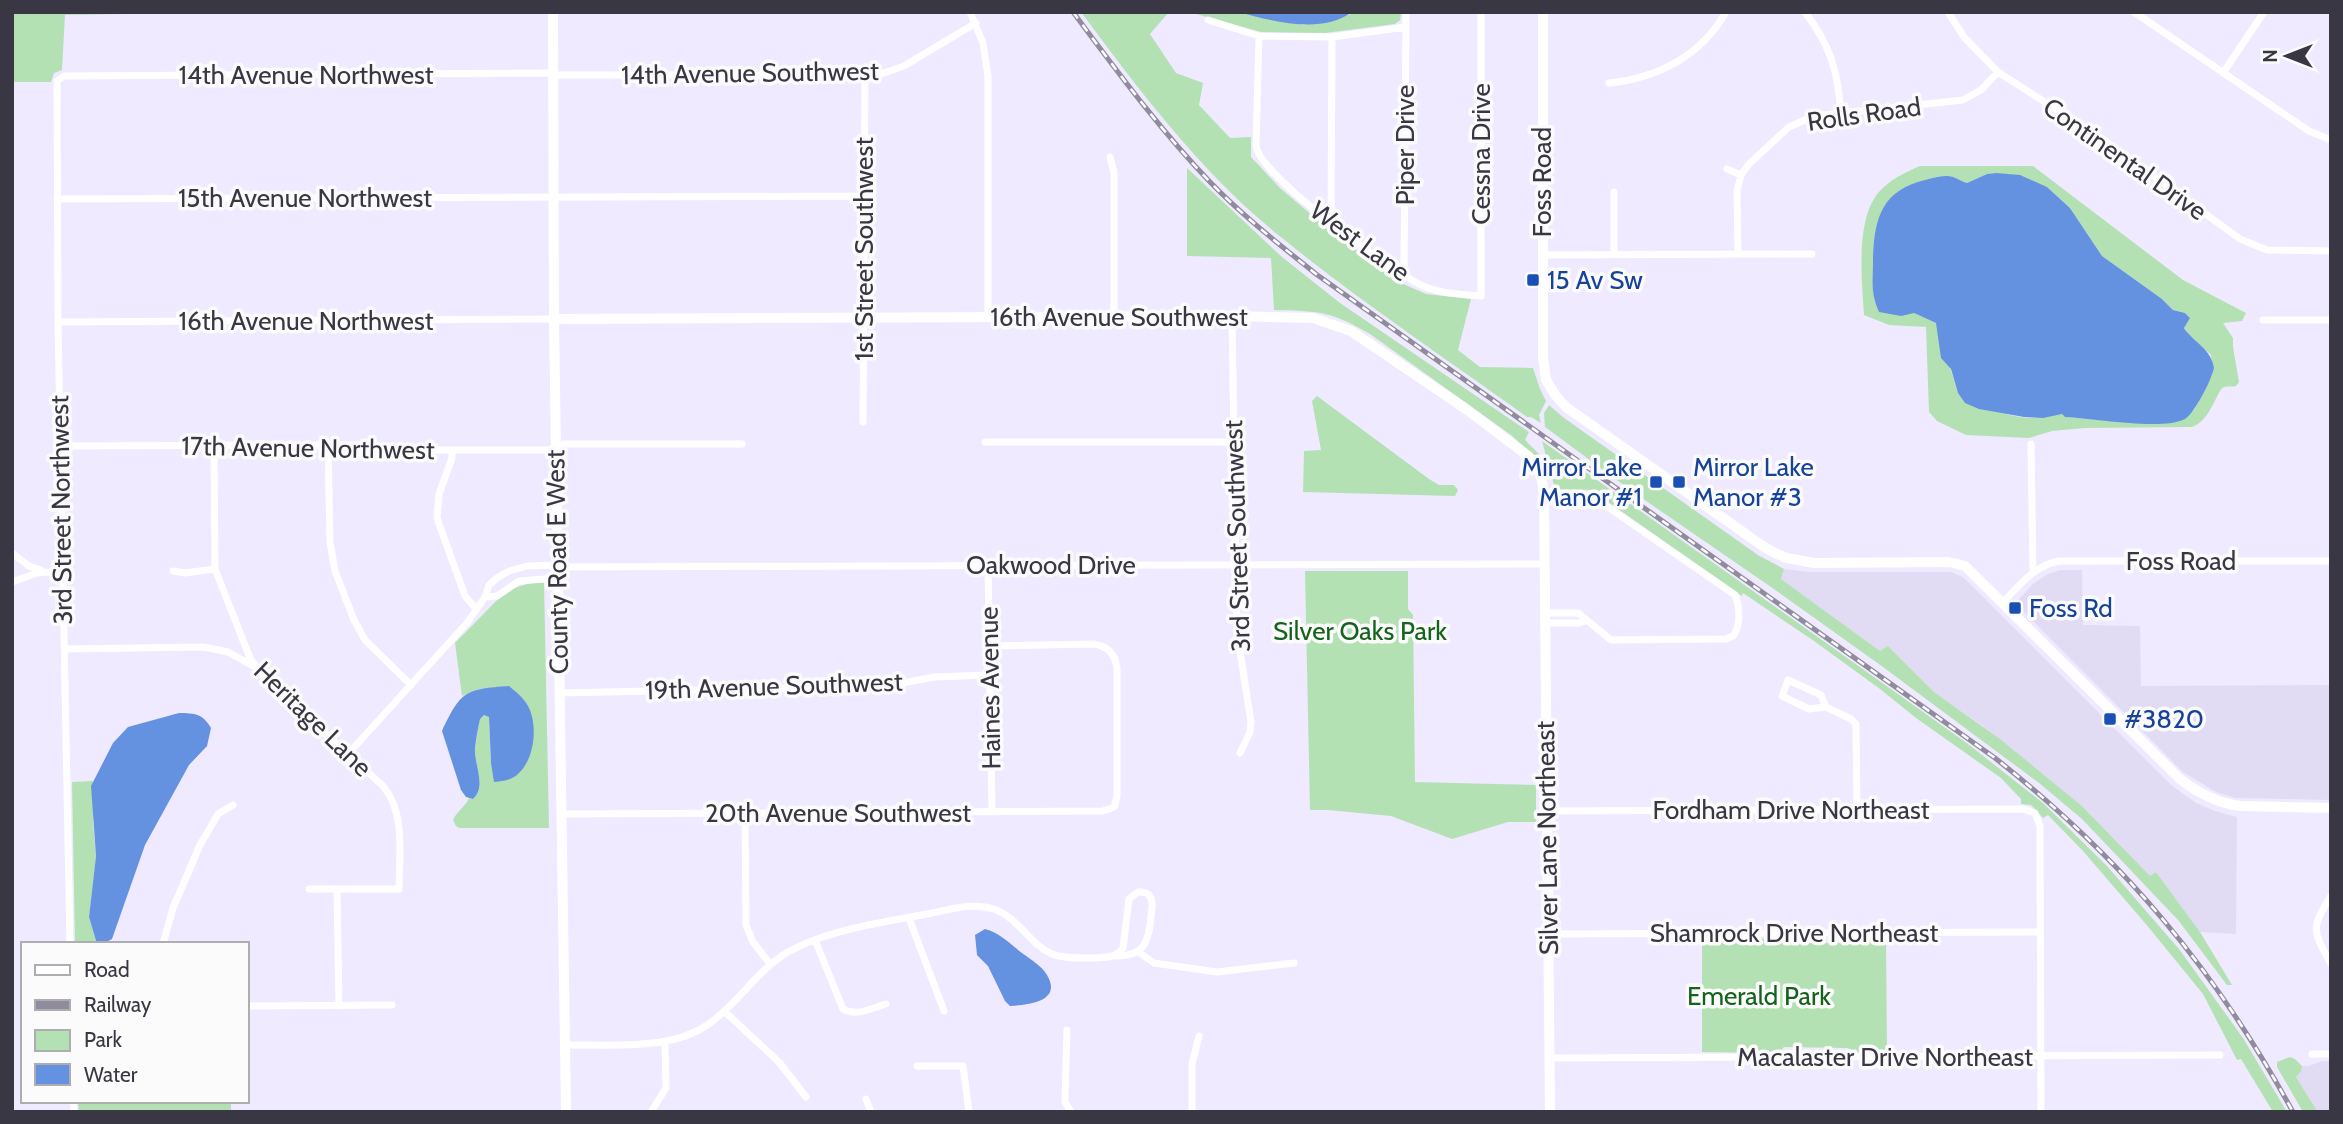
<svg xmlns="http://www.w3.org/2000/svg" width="2343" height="1124" viewBox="0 0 2343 1124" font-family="Cabin,sans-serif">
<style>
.built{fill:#e1dbf4}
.green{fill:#b4e1b3;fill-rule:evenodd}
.water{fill:#6492e1}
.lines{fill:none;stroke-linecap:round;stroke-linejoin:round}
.street{stroke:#fff;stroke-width:7}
.secondary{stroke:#fff;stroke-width:10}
.rail-casing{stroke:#908c9d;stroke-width:5}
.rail{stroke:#fbfbfb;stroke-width:2.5;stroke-dasharray:8;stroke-linecap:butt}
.transit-dot{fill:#1a4fb4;stroke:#fbfbfb;stroke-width:2.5}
.labels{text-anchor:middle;stroke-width:7;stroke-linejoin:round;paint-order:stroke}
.street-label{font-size:26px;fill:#3a3744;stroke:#fbfbfb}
.transit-label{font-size:26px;fill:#164399;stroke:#fbfbfb;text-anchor:start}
.park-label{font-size:26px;fill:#15621d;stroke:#fbfbfb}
</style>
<rect width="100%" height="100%" fill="#efeaff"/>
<path class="built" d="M1784,569L1810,572H1951L1963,577L2171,785L2196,803L2215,811L2237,817L2236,934L2200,932L2156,872L2150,876L2082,806L1983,726L1934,692L1888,646L1880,651L1781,579Z
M2060,570H2082L2083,625L2140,626L2141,686L2331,685V800L2235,798L2216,792L2183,772L2019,607L2018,600L2033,584L2048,574Z
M2322,1061H2331V1112H2317L2296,1077L2301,1072L2302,1066H2309Z"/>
<path class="green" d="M12,12H246L65,15L62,70L54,73L51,82H12Z
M1081,12H1169L1150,34L1176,73L1203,83L1199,105L1230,138L1251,137V157L1280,188L1327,228L1399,282L1426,294L1471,299L1458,350L1480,367L1533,368L1540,389L1546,401L1539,415L1541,423L1531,417H1527C1445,358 1361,302 1282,238C1203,175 1141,93 1081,12Z
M1189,12H1238L1303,25L1349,15L1352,12L1401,13L1400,20L1395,24L1325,33L1261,32Z
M1920,166H2033L2183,280L2246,313L2242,321L2223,323L2233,338V347L2239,382L2236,386C2232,387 2228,386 2224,387C2217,389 2211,421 2192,427L2085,428L2052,431L2029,438L1966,435L1937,421L1929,412L1926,327L1889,325L1864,315C1862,281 1855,219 1879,192C1889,180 1906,172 1920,166ZM1996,173L2047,187L2070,208L2102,256L2162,299L2173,310L2185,313L2190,318L2184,327L2189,335L2211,355L2213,373L2194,410L2142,423L2065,417L2062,414C2054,414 2047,417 2039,418C2009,419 1984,407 1958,393L1936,323L1914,313L1880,312C1870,291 1873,281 1873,258C1874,217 1883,191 1925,180C1932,178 1940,176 1947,176C1955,176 1960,181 1967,183L1987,174Z
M1187,168L1282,257L1340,303L1529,432L1525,440L1543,458L1539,460L1511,435L1370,334C1331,311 1318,311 1274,310L1271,258L1187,256Z
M1317,396L1429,479L1439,485H1454L1458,490L1455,496L1303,492L1304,451L1321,450L1312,401Z
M1549,405L1564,418L1758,555L1784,569L1781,579L1880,651L1888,646L1934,692L2000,739L2082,806L2150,876L2156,872L2200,932L2232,985H2227L2178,920L2082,819L2039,783L1883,667L1771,587L1636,494L1545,427L1544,413Z
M1542,441L1968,744L2043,803L2107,866L2179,949L2243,1038L2287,1112H2273L2241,1059L2237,1060L2203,994L2145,923L2083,851L2048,815L2043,818L2031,805L2021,804V799L2001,778L1916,718L1880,689L1814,641L1743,593L1742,596L1591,490L1555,489Z
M1305,571H1408V609L1413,615L1415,782L1536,785V822H1508L1452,839L1391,816L1328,810H1310Z
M544,582L549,828H459L456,826L453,820C457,811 465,807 469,798L473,799C487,786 474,765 475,748C476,738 478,728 480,718L485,715L489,717L491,763L509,686L475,690L462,696L455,643L507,590L531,583Z
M93,781V822L96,856L89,917L97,944H75L72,782Z
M1872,938H1886L1887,1052L1853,1053L1852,1050L1847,1048L1784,1047L1778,1053L1702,1052V939H1801L1805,943H1867Z
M2290,1057L2295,1059L2302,1066L2301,1072L2296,1077L2317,1111L2321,1112H2303L2277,1067V1062Z
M78,1101H231V1112H79Z"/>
<path class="water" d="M1238,12H1352C1321,35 1272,21 1238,12Z
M1996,173L2020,175L2047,187L2070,208L2102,256L2162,299L2173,310L2185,313L2190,318L2184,328C2194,343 2211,348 2214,368C2212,379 2194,414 2185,419C2163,431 2092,418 2065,417L2062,414L2043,418L2024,417L1979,409L1965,403L1958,393L1951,369L1941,358L1936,323L1914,313L1901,316L1879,312C1870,291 1873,281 1873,258C1874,217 1883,190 1925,180C1932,178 1940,176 1947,176C1955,176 1960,181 1967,183L1987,174Z
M509,686C516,692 523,697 528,706C538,724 535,758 519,773C513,780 503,781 494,782L491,763L489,717L484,715L480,719C478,728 476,738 475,748C474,765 487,786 473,799L466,797L461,790L442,731C461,691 465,689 509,686Z
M179,713C195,713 203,714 211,728L207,746L189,765L145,845L112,939L103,944H97L89,917L96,856L91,786L113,743L128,727Z
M985,929C1000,933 1009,943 1022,953C1030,959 1042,966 1047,975C1063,1002 1027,1005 1010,1006L1005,1001L988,966L977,955L975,935Z"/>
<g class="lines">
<path class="street" d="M970,12L983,43L988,76V318
M1805,12C1831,46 1838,72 1841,114
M1948,12L1964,37L1998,72L2104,140L2240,239L2267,250L2331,251
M2134,12L2309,131L2331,140
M1208,20L1259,36L1332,37L1406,27
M1259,36L1256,146C1260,176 1392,272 1423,286C1441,294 1462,294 1481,296V12
M2223,73L2264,12
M553,75H878L904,66L976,23
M1609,83C1658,78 1701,56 1726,12
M1110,157L1114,172V317
M1727,169L1741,175
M57,199L865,196
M1331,222L1332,37
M1738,254L1737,191L1741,175L1749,164L1789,127L1814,116L1963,100L1981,90L1998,72
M1542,255L1812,254
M1614,255V192
M1404,278L1406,12
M1232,316L1237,632L1251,722L1250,732L1240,753
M2263,320H2331
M58,322L554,319
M863,422L865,75
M985,442H1234
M2031,444L2033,572
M214,445L215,569L250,658L265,678L383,786C406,813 399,856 399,889H309
M328,445L330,542L335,571L354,620L365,640L411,685
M60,446L362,445L403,450H549L564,444H742
M452,450V458L439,494L437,518L465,596L476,609
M1544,494L1592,496L1735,595C1740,606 1741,627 1733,636L1726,639L1611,640L1578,613H1545
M12,553L29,566L41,570
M988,565L992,812
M558,567L1544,564
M173,571L185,573L215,569
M12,582L37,573L63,571
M485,597L497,596L519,581L558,578
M2003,602C2019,586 2035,565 2059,561H2331
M1545,623H1579L1585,621
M65,649L204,647L228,652L253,666
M559,693L887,686L934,677L989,675
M1826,707L1809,709L1782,696L1788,680L1821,695L1826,707L1851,719L1856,724L1857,810
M348,754L467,623L485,597L489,585L497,578L509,571L527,566L558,565
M1547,811L2023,809L2035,813L2040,826L2041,1112
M745,813L746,925L753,942L770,964
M562,814L1103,811L1114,807L1117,797V668C1115,654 1108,646 1094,644L989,646
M337,889L339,1006
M2331,896C2310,929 2313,931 2331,964
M909,918L944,1011
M1548,934L2040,932
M815,940L843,1009C856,1017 872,1008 886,1004
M70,944L58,322L57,81L64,76L553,73
M163,944L173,908L200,845L218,814L233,805
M1137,951L1154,963L1217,972L1294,963
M247,1006L392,1005
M724,1011L779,1062L806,1097
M1067,1030L1065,1102L1071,1112
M565,1045C612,1044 676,1052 714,1020C741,999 758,970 788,952C830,928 889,922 937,912C956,908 975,903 994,909C1019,918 1029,944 1052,954C1065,959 1081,958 1095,958C1106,957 1116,958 1123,948L1129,899L1138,892C1142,892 1144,891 1148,894C1154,900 1152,909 1151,916C1149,942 1144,957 1114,956
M2312,1054H2331
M1549,1058L2220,1055
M917,1066H963L969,1112
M866,1099L871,1112
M73,1101L74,1112
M651,1112L666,1088L665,1042
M1192,1112V1064L1199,1036"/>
<path class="secondary" d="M553,12L554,319L566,1112
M1543,12V357L1546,380L1556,396L1566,407L1764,547L1777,554L1787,558L1814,563L1949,562L1965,566L2180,779C2198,793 2217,803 2240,806L2331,808
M554,319L1232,316L1313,318L1351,331L1466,409L1527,455C1540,467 1542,477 1544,494L1550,1112"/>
<g class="rail-casing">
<path id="rail" d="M1073,12C1117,71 1160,130 1211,183C1243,216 1280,245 1316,274L1995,758C2123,859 2215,969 2293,1112"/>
</g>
<use href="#rail" class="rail"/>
</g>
<g class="transit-dot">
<rect x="1526" y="273" width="14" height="14" rx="3.5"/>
<rect x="1649" y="475" width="14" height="14" rx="3.5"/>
<rect x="1672" y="475" width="14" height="14" rx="3.5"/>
<rect x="2008" y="601" width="14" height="14" rx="3.5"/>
<rect x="2103" y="712" width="14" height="14" rx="3.5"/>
</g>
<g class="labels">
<g class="street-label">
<text transform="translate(750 73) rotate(-1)" y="9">14th Avenue Southwest</text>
<text x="306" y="84">14th Avenue Northwest</text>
<text transform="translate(1864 114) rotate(-8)" y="9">Rolls Road</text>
<text transform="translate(1405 145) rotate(-90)" y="9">Piper Drive</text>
<text transform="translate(1481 154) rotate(-90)" y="9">Cessna Drive</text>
<text transform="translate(2125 159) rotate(35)" y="9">Continental Drive</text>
<text transform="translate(1542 182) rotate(-90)" y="9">Foss Road</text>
<text x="305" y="207">15th Avenue Northwest</text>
<text transform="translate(1360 241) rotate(36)" y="9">West Lane</text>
<text transform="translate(864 249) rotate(-90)" y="9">1st Street Southwest</text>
<text x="1119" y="326">16th Avenue Southwest</text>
<text x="306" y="330">16th Avenue Northwest</text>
<text transform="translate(308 448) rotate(1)" y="9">17th Avenue Northwest</text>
<text transform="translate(61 510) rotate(-91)" y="9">3rd Street Northwest</text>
<text transform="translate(1237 536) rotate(-92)" y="9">3rd Street Southwest</text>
<text x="2181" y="570">Foss Road</text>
<text transform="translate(557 562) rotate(-91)" y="9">County Road E West</text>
<text x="1051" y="574">Oakwood Drive</text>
<text transform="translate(774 686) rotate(-2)" y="9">19th Avenue Southwest</text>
<text transform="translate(990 688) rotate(-91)" y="9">Haines Avenue</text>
<text transform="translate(313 719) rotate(44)" y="9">Heritage Lane</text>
<text x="1791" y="819">Fordham Drive Northeast</text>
<text x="838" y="822">20th Avenue Southwest</text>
<text transform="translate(1547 838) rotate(-91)" y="9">Silver Lane Northeast</text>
<text x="1794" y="942">Shamrock Drive Northeast</text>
<text x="1885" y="1066">Macalaster Drive Northeast</text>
</g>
<g class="transit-label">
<text x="1547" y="289">15 Av Sw</text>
<text x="1642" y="476" text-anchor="end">Mirror Lake<tspan x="1642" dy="30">Manor #1</tspan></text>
<text x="1693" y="476">Mirror Lake<tspan x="1693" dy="30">Manor #3</tspan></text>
<text x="2029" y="617">Foss Rd</text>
<text x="2124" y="728">#3820</text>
</g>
<g class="park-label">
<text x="1360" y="640">Silver Oaks Park</text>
<text x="1759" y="1005">Emerald Park</text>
</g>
</g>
<rect width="2343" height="1124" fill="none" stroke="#3a3744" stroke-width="28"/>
<rect x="21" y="942" width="228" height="161" fill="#fbfbfb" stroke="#aeadb2" stroke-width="2"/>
<rect x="35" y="965" width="35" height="10" fill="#ffffff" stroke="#aeadb2" stroke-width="2"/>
<text x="84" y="977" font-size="21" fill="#3a3744">Road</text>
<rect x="35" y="1000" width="35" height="10" fill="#908c9d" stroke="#aeadb2" stroke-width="2"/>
<text x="84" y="1012" font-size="21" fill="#3a3744">Railway</text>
<rect x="35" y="1030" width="35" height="21" fill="#b4e1b3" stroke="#aeadb2" stroke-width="2"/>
<text x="84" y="1047" font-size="21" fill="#3a3744">Park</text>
<rect x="35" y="1064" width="35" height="21" fill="#6492e1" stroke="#aeadb2" stroke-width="2"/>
<text x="84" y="1082" font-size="21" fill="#3a3744">Water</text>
<g transform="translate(2287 56) rotate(270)" stroke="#fbfbfb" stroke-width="5" paint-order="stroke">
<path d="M0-5L12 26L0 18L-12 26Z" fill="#3a3744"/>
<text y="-10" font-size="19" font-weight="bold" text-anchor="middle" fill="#3a3744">N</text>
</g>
</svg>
